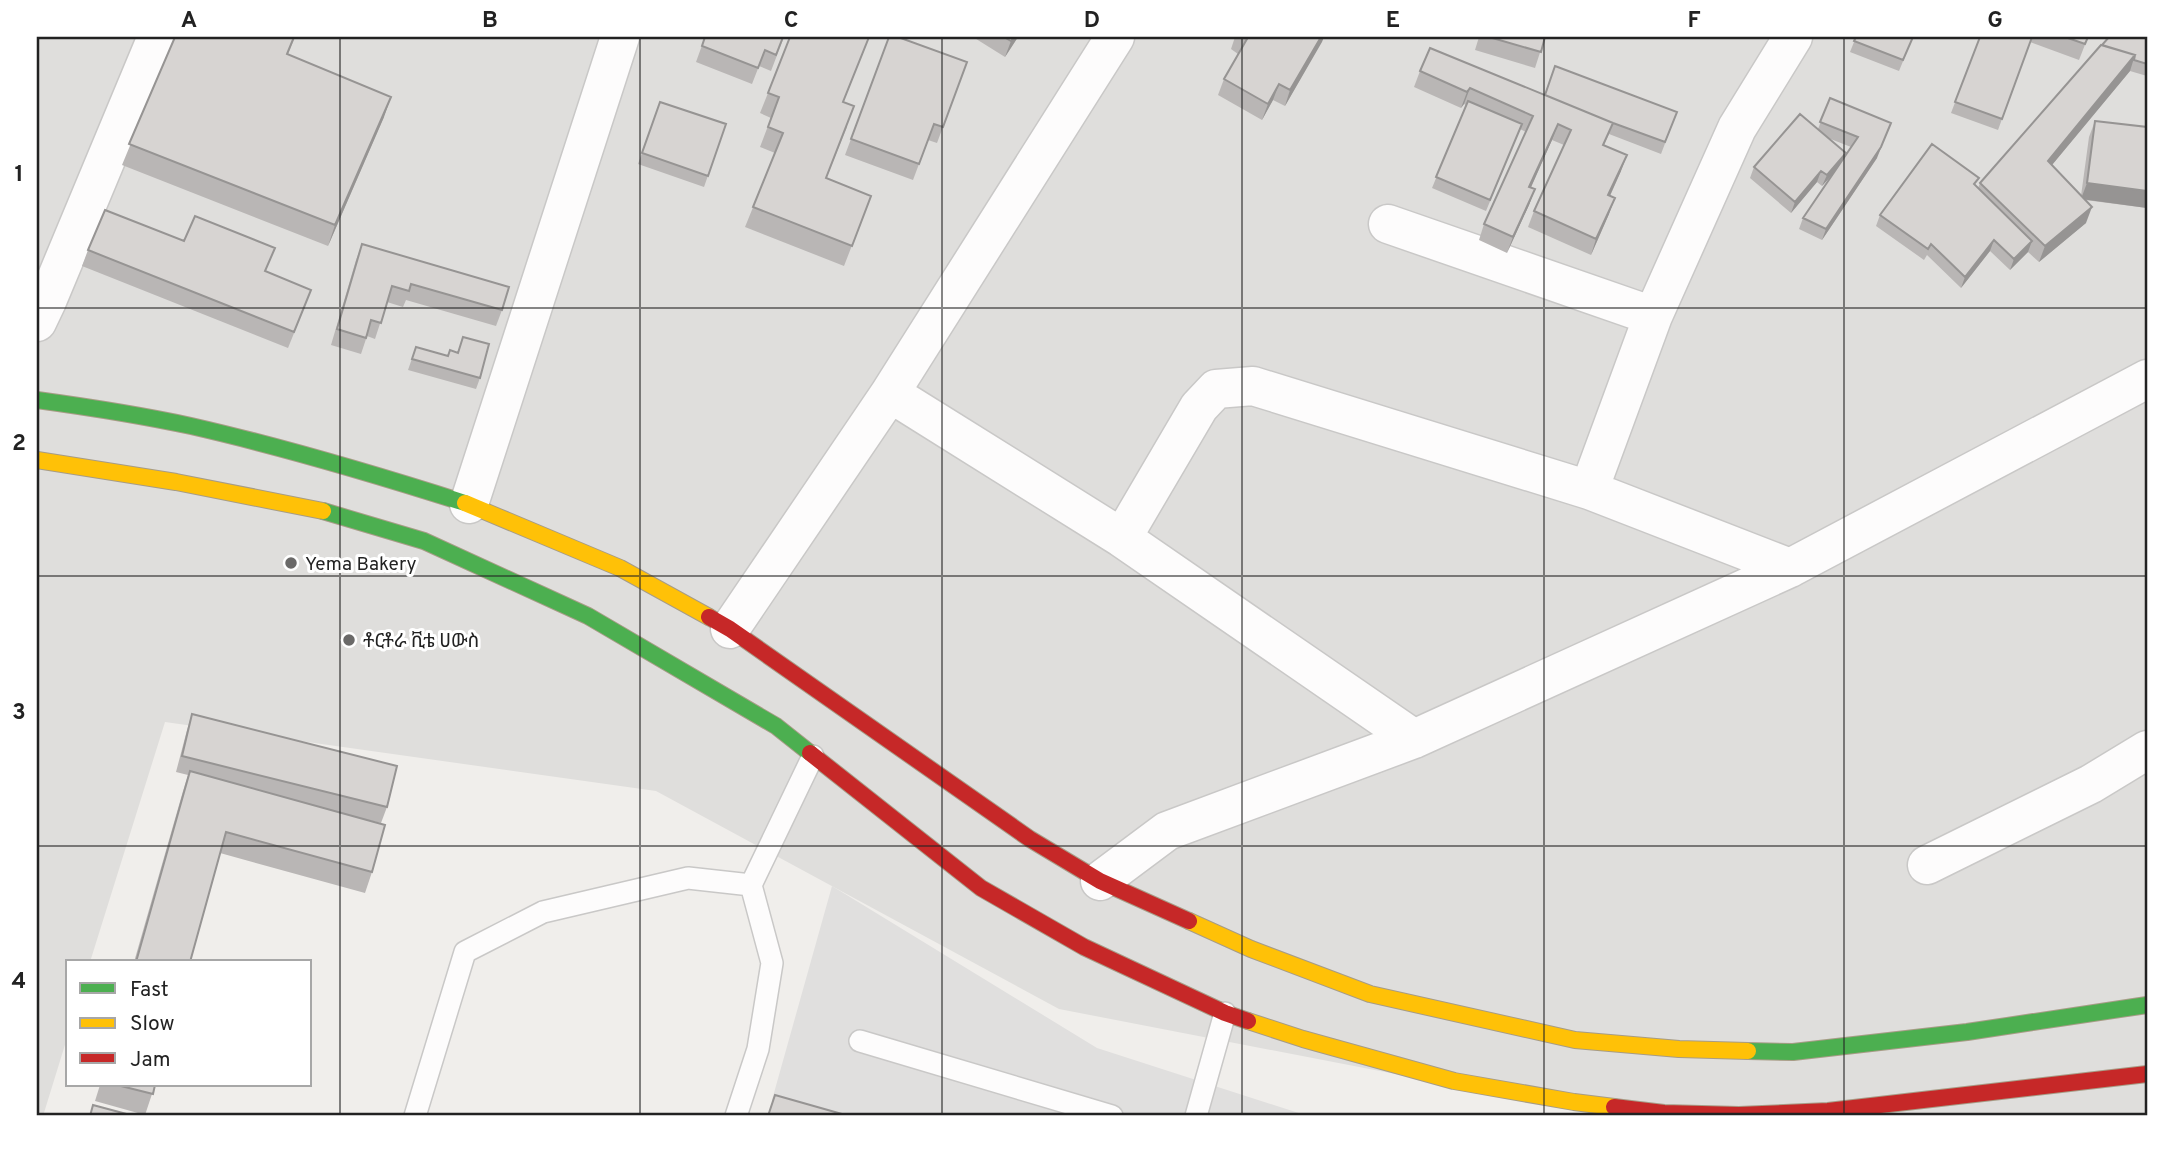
<svg xmlns="http://www.w3.org/2000/svg" width="2184" height="1153" viewBox="0 0 2184 1153" font-family="Overpass,'Noto Sans Ethiopic',sans-serif">
<style>
.residential{fill:#dfdedc}
.parking{fill:#e0dfde}
.lines{fill:none;stroke-linecap:round;stroke-linejoin:round}
.lane-casing{stroke:#c9c8c7;stroke-width:24}
.street-casing{stroke:#c9c8c7;stroke-width:41}
.fast-casing{stroke:#a79c86;stroke-width:18}
.slow-casing{stroke:#a79c86;stroke-width:18}
.jam-casing{stroke:#a79c86;stroke-width:18}
.lane{stroke:#fdfcfc;stroke-width:21}
.street{stroke:#fdfcfc;stroke-width:38}
.fast{stroke:#4caf50;stroke-width:16}
.slow{stroke:#ffc107;stroke-width:16}
.jam{stroke:#c62828;stroke-width:16}
.wall{fill:#b9b6b5;fill-rule:evenodd}
.shaded-wall{fill:#969493}
.building{fill:#d7d4d2;stroke:#969493;stroke-width:2}
.grid{fill:none;stroke:#222;stroke-width:2;stroke-opacity:0.55}
.poi-dot{fill:#6a6968;stroke:#fff;stroke-width:2.5}
.labels{text-anchor:middle;stroke-width:6;stroke-linejoin:round;paint-order:stroke}
.poi-label{font-size:19px;fill:#222;stroke:#fff;text-anchor:start}
.neatline{fill:none;stroke:#222;stroke-width:2.5}
.grid-label{font-size:23px;text-anchor:middle;font-weight:bold;fill:#222}
</style>
<rect width="100%" height="100%" fill="#f0eeeb"/>
<path class="residential" d="M37,37H2147V1116H1612L1059,1009L656,791L165,722L90,962H68V1035L43,1116H37Z"/>
<path class="parking" d="M832,886L1097,1048L1308,1116H826L772,1100Z"/>
<g class="lines">
<g class="lane-casing">
<path id="lane" d="M860,1041L1112,1116
M415,1116L465,952L543,912L688,878L751,885
M736,1116L758,1049L772,963L751,885L813,756
M1196,1116L1225,1013"/>
</g>
<g class="street-casing">
<path id="street" d="M1115,37L890,393L1122,538
M1388,224L1653,316
M37,322L47,301L157,37
M1589,490L1653,316L1737,128L1793,37
M469,504L620,37
M730,629L890,393
M1414,739L1122,538L1199,407L1216,389L1253,386L1589,490L1790,568
M1927,865L2091,784L2147,750
M1100,881L1167,831L1414,739L1790,568L2147,379"/>
</g>
<g class="fast-casing">
<path id="fast" d="M37,400C88,407 140,415 191,426C283,447 374,474 465,503
M323,511L424,541L588,616L776,726L810,753
M1748,1051L1793,1052L1967,1032L2147,1005"/>
</g>
<g class="slow-casing">
<path id="slow" d="M37,460L176,482L323,511
M465,503L620,568L709,617
M1189,921L1251,949L1370,994L1575,1040L1679,1049L1748,1051
M1248,1021L1303,1039L1454,1081L1574,1102L1614,1107"/>
</g>
<g class="jam-casing">
<path id="jam" d="M709,617L730,629L1030,839L1100,881L1189,921
M810,753L981,888L1084,947L1225,1013L1248,1021
M1614,1107L1664,1113L1739,1115L1828,1111L2147,1074"/>
</g>
<use href="#lane" class="lane"/>
<use href="#street" class="street"/>
<use href="#fast" class="fast"/>
<use href="#slow" class="slow"/>
<use href="#jam" class="jam"/>
</g>
<path class="wall" d="M175,37H295L288,54L384,117L328,246L122,165Z
M705,37H784L771,71L759,66L752,84L696,62Z
M889,37L967,62L937,143L928,140L913,180L845,155Z
M973,37H1018L1005,57Z
M1235,37H1324L1285,106L1273,100L1262,120L1218,95L1224,79L1238,54L1231,49Z
M1479,37H1545L1535,68L1475,50Z
M1856,37H1913L1899,71L1850,52Z
M1980,37H2088L2079,60L2030,42L1998,130L1951,113Z
M2147,37V76L2130,71L2052,165L2081,196L2089,137L2095,121L2147,127V208L2085,200L2086,223L2039,262L2028,252L2010,270L1990,251L1961,288L1927,255L1924,260L1876,226L1880,215L1976,186L1978,188L1980,183L2102,45Z
M1420,71L1545,95L1677,112L1661,154L1609,134L1604,145L1621,171L1610,196L1609,214L1591,255L1528,227L1534,211L1564,145L1552,140L1531,187L1535,189L1529,205L1507,253L1479,240L1484,224L1526,132L1520,129L1486,211L1432,188L1466,105L1464,104L1461,108L1414,87Z
M768,93L844,102L847,127L826,179L863,217L844,266L745,227L775,153L760,147L771,118L760,113Z
M1830,98L1877,158L1822,240L1799,229L1803,218L1834,173L1822,186L1817,182L1791,213L1750,178L1754,167L1818,129ZM1828,138L1851,147L1844,158L1846,153Z
M660,102L726,124L704,187L638,164Z
M184,241L266,272L305,306L288,348L82,266L88,250Z
M362,244L502,310L496,326L406,300L403,307L387,302L375,339L367,336L361,354L331,345L356,260Z
M463,337L480,378L476,389L408,370L416,347L448,356L450,350L458,353Z
M192,714L387,807L381,823L351,816L372,872L365,893L220,853L190,962H134L183,791L188,775L176,772L187,730Z
M100,1085H155L145,1115L95,1101Z"/>
<path class="shaded-wall" d="M1014,37H1018L1005,57L1011,41Z
M1321,37H1324L1322,42L1285,106L1290,90Z
M2135,55L2130,71L2042,177L2048,161Z
M1279,84L1273,100L1262,120L1268,104Z
M1470,88L1464,104L1461,108L1467,92Z
M391,97L384,117L328,246L335,225Z
M1891,123L1877,158L1822,240L1826,229Z
M1558,124L1552,140L1524,203L1529,187Z
M1846,153L1842,164L1822,186L1827,175Z
M1627,155L1621,171L1603,211L1608,195Z
M1821,171L1817,182L1791,213L1795,202Z
M2087,183L2147,191V208L2081,199Z
M1535,189L1529,205L1507,253L1513,237Z
M1615,198L1609,214L1591,255L1596,239Z
M2092,207L2086,223L2039,262L2045,246Z
M1994,240L1990,251L1961,288L1965,277Z
M2032,241L2028,252L2010,270L2014,259Z"/>
<path class="building" d="M175,37H294L287,54L391,97L335,225L129,144Z
M705,37H783L776,55L765,50L758,68L702,46Z
M790,37H869L843,102L854,106L826,178L871,196L852,246L753,207L783,133L768,127L779,97L768,93Z
M889,37H898L967,62L943,127L934,124L919,164L851,139Z
M1004,37H1014L1011,41Z
M1243,37H1321L1290,90L1279,84L1268,104L1224,79L1247,39Z
M1489,37H1545L1541,52Z
M1856,37H1913L1903,60L1854,41Z
M1980,37H2032L2002,119L1955,102Z
M2065,37H2088L2085,44Z
M2109,37H2147V64L2134,60L2135,55L2102,45Z
M2101,45L2135,55L2048,161L2092,207L2045,246L1980,183Z
M1430,48L1613,123L1603,145L1627,155L1608,195L1615,198L1596,239L1534,211L1571,130L1558,124L1529,187L1535,189L1513,237L1484,224L1533,116L1470,88L1467,92L1420,71Z
M1555,66L1677,112L1665,142L1613,123L1545,95Z
M1830,98L1891,123L1881,147L1826,229L1803,218L1858,137L1820,122Z
M1468,101L1522,124L1490,200L1436,177Z
M660,102L726,124L708,176L642,153Z
M1800,114L1846,153L1827,175L1821,171L1795,202L1754,167Z
M2095,121L2147,127V191L2087,183Z
M1932,144L1979,178L1974,184L2032,241L2014,259L1994,240L1965,277L1931,244L1928,249L1880,215Z
M105,210L184,241L195,216L275,248L265,271L311,290L294,332L88,250Z
M362,244L509,287L502,310L411,284L409,291L392,286L381,323L371,320L366,338L337,329Z
M463,337L489,344L480,378L412,359L416,347L448,356L450,350L458,353Z
M192,714L397,766L387,807L182,756Z
M190,771L385,825L372,872L226,832L190,962H136Z
M117,1085H155L153,1094Z
M775,1095L849,1116H768Z
M93,1105L134,1116H90Z"/>
<path class="grid" d="M340,37V1116M640,37V1116M942,37V1116M1242,37V1116M1544,37V1116M1844,37V1116M37,308H2147M37,576H2147M37,846H2147"/>
<g class="poi-dot">
<circle cx="291" cy="563" r="7"/>
<circle cx="349" cy="640" r="7"/>
</g>
<g class="labels">
<g class="poi-label">
<text x="305" y="570">Yema Bakery</text>
<text x="363" y="647">ቶርቶራ ቪቴ ሀውስ</text>
</g>
</g>
<rect width="2184" height="1153" fill="none" stroke="#ffffff" stroke-width="77"/>
<rect x="66" y="960" width="245" height="126" fill="#ffffff" stroke="#a7a7a7" stroke-width="2"/>
<rect x="80" y="983" width="35" height="10" fill="#4caf50" stroke="#a7a7a7" stroke-width="2"/>
<text x="130" y="996" font-size="21" fill="#222222">Fast</text>
<rect x="80" y="1018" width="35" height="10" fill="#ffc107" stroke="#a7a7a7" stroke-width="2"/>
<text x="130" y="1030" font-size="21" fill="#222222">Slow</text>
<rect x="80" y="1053" width="35" height="10" fill="#c62828" stroke="#a7a7a7" stroke-width="2"/>
<text x="130" y="1066" font-size="21" fill="#222222">Jam</text>
<rect x="38" y="38" width="2108" height="1076" class="neatline"/>
<g class="grid-label">
<text x="189" y="27">A</text>
<text x="490" y="27">B</text>
<text x="791" y="27">C</text>
<text x="1092" y="27">D</text>
<text x="1393" y="27">E</text>
<text x="1694" y="27">F</text>
<text x="1995" y="27">G</text>
<text x="19" y="181">1</text>
<text x="19" y="450">2</text>
<text x="19" y="719">3</text>
<text x="19" y="988">4</text>
</g>
</svg>
